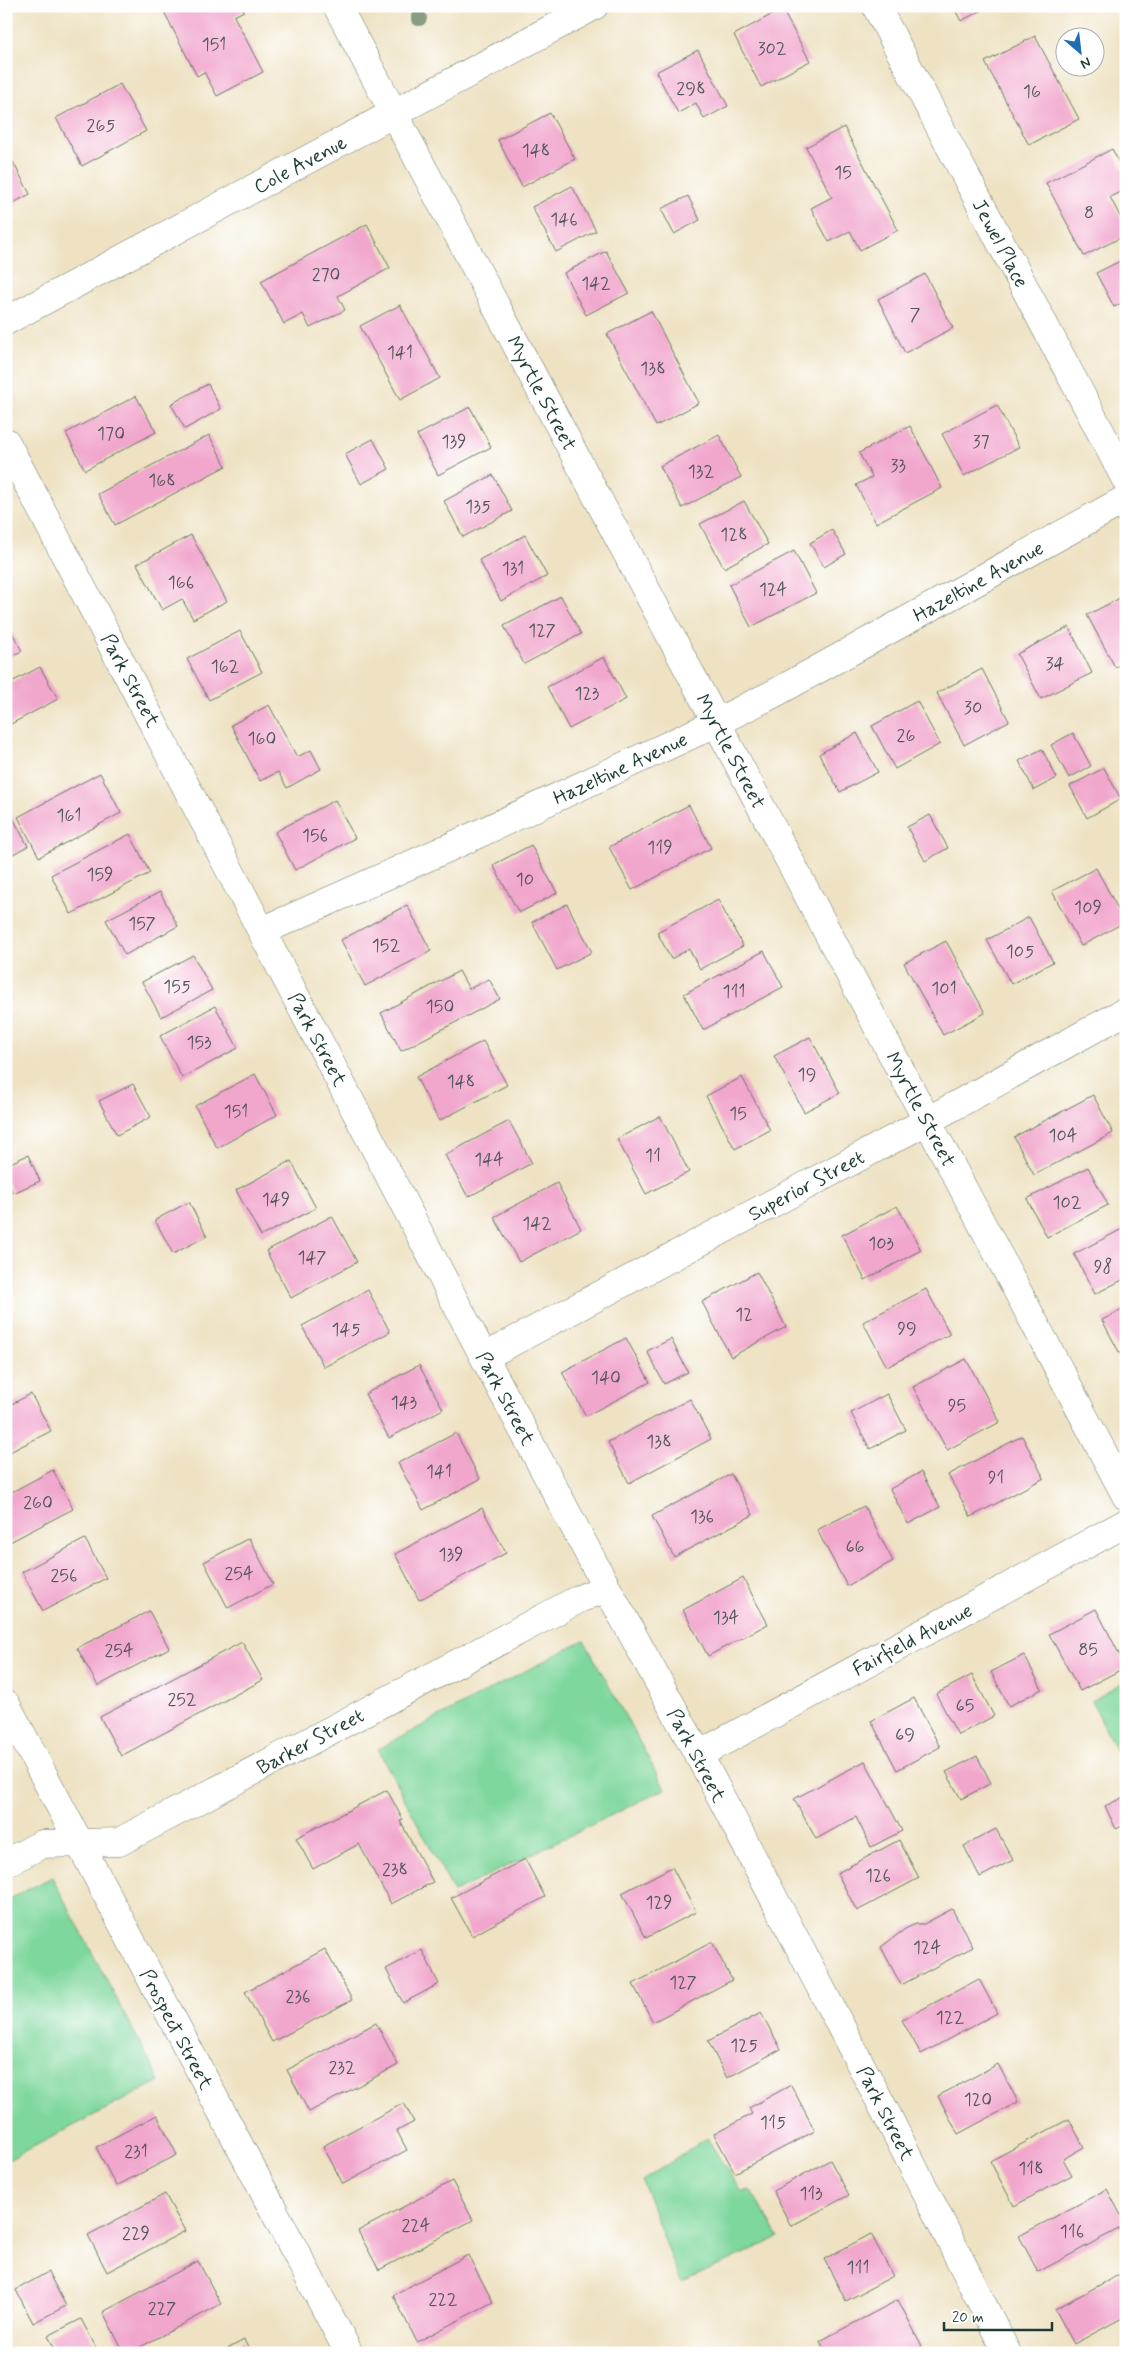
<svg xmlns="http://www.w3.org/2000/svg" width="1132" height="2359" viewBox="0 0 1132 2359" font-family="Mynerve,sans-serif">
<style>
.green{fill:#7ed79c;stroke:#4e8a68}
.building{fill:#f1a6cc}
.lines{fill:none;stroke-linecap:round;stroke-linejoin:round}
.street-casing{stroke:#677766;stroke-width:29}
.street{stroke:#fff;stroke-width:28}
.tree{fill:#899d83}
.labels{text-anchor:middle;stroke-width:5;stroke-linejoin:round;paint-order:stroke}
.number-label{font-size:18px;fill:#54575a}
.street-label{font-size:20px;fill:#1f3d34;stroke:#fff}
</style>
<rect width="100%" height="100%" fill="#fff"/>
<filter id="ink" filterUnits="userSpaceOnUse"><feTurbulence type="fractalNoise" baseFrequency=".02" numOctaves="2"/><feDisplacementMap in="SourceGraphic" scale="10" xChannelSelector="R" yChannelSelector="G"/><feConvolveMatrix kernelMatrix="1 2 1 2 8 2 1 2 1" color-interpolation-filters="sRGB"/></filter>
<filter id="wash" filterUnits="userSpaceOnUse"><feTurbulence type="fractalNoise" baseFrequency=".0096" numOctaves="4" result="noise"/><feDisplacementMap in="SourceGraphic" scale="20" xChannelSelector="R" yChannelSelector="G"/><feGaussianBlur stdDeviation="1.12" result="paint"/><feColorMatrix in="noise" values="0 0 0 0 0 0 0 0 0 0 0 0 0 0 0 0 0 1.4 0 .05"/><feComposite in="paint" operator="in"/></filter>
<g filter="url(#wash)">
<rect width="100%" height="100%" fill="#eee2c3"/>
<path class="green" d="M584,1640L665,1789L454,1892L378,1749Z
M1126,1680V1772L1092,1701Z
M52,1877L160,2081L6,2161V1901Z
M707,2138L741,2192L750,2189L779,2237L681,2283L642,2181Z"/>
<g id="blocks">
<path class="building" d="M161,6H242L244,11L234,16L263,72L217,96L204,72L197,76Z
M953,6H990L961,21Z
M782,9L810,61L761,87L734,35Z
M1035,36L1079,119L1029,145L985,62Z
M698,50L728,106L704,119L696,103L678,113L656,72Z
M120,84L146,131L82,166L56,118Z
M550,113L575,159L522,187L498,140Z
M844,127L898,230L860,250L850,231L829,242L811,208L832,197L806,147Z
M6,149L30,194L6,207Z
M1112,149L1126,176V189L1110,197L1126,228V235L1084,256L1046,183Z
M572,186L596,231L556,252L532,207Z
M688,196L700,220L674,234L661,209Z
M367,224L390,268L338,296L345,310L310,328L303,314L284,324L261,281Z
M606,251L629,293L586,315L564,273Z
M1126,258V301L1114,307L1096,273Z
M925,274L953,328L905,353L878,299Z
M400,305L440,378L400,400L360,326Z
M651,311L699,403L656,426L607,334Z
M208,384L221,409L185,429L171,404Z
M136,396L156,432L85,470L66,433Z
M997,405L1019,447L964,476L942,434Z
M470,407L491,447L438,475L417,435Z
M910,426L942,488L876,523L856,485L872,477L859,453Z
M209,435L226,466L115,525L98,494Z
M719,435L741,477L682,508L660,466Z
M373,439L389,469L361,484L345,454Z
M493,475L512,511L463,537L444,501Z
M744,501L768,544L724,568L700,524Z
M832,530L846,554L824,567L810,543Z
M191,535L227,601L193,619L182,599L162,610L137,564Z
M525,535L547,576L501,601L479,560Z
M794,551L816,593L751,627L729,585Z
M1126,595V662L1115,667L1087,615Z
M561,596L581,634L524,664L504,626Z
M6,621L22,651L6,659Z
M1069,627L1092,673L1041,699L1017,654Z
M240,631L262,672L209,700L187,659Z
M604,657L626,699L569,729L547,687Z
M40,667L58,699L9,725L6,719V685Z
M982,669L1009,721L964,745L937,693Z
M917,701L940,744L895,769L872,726Z
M269,705L297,757L311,750L321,769L287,788L278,772L260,781L231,725Z
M857,733L878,772L840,792L819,754Z
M1073,733L1091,766L1069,778L1051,745Z
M1042,749L1057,778L1034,790L1019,761Z
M1104,768L1121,799L1087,818L1070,786Z
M100,773L121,813L39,857L18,817Z
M335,800L355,838L295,870L275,832Z
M6,805L28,846L6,858Z
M689,805L711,848L632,890L609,847Z
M930,815L948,848L925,861L907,827Z
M130,834L150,873L71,914L51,875Z
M531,845L557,893L519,913L493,865Z
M1096,868L1125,922L1081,946L1052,891Z
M160,892L178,926L125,955L106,920Z
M718,900L743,946L700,969L689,949L671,959L657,932Z
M567,904L592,952L557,970L532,922Z
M407,905L431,951L365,986L341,940Z
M1029,917L1053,962L1011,984L987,940Z
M946,941L985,1013L943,1035L904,963Z
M764,951L783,987L703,1030L684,994Z
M193,955L212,990L161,1017L142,982Z
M459,971L469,989L489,979L500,999L401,1051L381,1013Z
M215,1006L238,1048L182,1078L160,1036Z
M810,1037L840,1093L804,1112L774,1056Z
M483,1041L507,1085L439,1121L416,1077Z
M255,1074L277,1115L217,1148L195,1106Z
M742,1077L770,1130L735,1149L706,1096Z
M133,1084L151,1117L117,1135L99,1101Z
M1093,1095L1113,1133L1034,1175L1014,1137Z
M660,1116L689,1172L646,1194L617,1139Z
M509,1121L532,1163L468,1197L445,1155Z
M28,1155L40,1181L13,1193L6,1179V1165Z
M291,1161L316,1208L261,1236L236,1190Z
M1088,1167L1108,1205L1047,1237L1027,1199Z
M557,1183L581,1229L519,1262L494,1217Z
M189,1202L207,1236L173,1254L155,1220Z
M897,1206L921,1250L865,1280L842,1235Z
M332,1216L357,1262L291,1298L266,1251Z
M1126,1227V1278L1095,1294L1074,1254Z
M757,1272L786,1327L731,1357L702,1302Z
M926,1289L950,1334L887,1367L863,1322Z
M368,1290L390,1332L324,1367L302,1326Z
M1126,1308V1365L1102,1320Z
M626,1338L650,1382L586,1416L562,1372Z
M671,1339L688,1372L664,1384L647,1351Z
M966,1359L1000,1422L947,1450L913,1387Z
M419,1365L443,1409L389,1438L365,1394Z
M31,1394L51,1431L6,1454V1407Z
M887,1394L906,1430L870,1449L851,1413Z
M690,1399L711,1439L629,1483L608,1442Z
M456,1433L480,1479L423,1510L398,1463Z
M1022,1436L1044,1478L971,1517L948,1475Z
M53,1470L73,1509L6,1544V1495Z
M921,1472L940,1507L908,1524L890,1489Z
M731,1474L753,1515L674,1557L652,1516Z
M864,1506L893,1561L847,1586L817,1530Z
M482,1508L506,1553L419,1600L395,1554Z
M249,1538L273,1584L228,1608L204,1562Z
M85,1539L106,1578L43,1611L22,1572Z
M743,1578L768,1624L708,1656L683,1610Z
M1096,1609L1126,1667L1080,1691L1049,1634Z
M149,1611L169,1648L98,1686L77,1648Z
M242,1642L263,1680L121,1756L100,1717Z
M1024,1655L1042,1689L1009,1706L991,1672Z
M972,1675L994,1716L958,1735L936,1694Z
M914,1698L940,1747L897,1770L871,1721Z
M977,1756L991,1783L961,1799L946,1772Z
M865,1761L902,1831L871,1847L856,1817L816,1839L794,1799Z
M387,1790L403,1820L400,1821L433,1882L391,1904L359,1844L313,1869L296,1838Z
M1126,1796V1824L1116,1829L1105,1806Z
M996,1829L1013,1860L980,1877L964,1846Z
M899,1840L919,1878L857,1911L837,1873Z
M525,1859L545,1897L472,1936L451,1898Z
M672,1867L696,1912L646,1938L622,1893Z
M952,1909L973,1947L901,1985L881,1947L905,1929L916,1924H924Z
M712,1942L732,1980L653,2022L633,1984Z
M325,1949L352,2000L272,2042L245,1992Z
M422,1950L439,1984L403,2003L386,1969Z
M979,1979L997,2013L921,2054L902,2020Z
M761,2013L781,2049L727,2078L708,2041Z
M376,2023L398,2065L309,2112L287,2070Z
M998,2064L1018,2102L958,2134L938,2096Z
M791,2085L815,2131L735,2173L714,2134L752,2114L749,2108Z
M404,2103L414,2122L397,2131L407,2150L343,2184L323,2146Z
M157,2115L177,2155L116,2186L96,2147Z
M1069,2119L1084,2147L1063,2159L1072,2175L1014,2206L990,2161Z
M830,2160L849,2195L791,2226L773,2191Z
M452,2181L473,2220L379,2270L358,2231Z
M1107,2189L1126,2225L1038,2272L1019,2236Z
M165,2194L185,2231L107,2272L88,2235Z
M871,2234L893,2276L846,2301L824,2259Z
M468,2255L493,2302L417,2342L393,2295Z
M198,2261L221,2304L129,2353H124L103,2312Z
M1126,2271V2316L1074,2344L1055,2309Z
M48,2272L66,2306L33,2323L16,2290Z
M898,2300L922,2346L909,2353H826L820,2341Z
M81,2319L99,2353H57L48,2336Z
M244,2340L251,2353H220Z"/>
</g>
</g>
<g filter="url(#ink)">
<use href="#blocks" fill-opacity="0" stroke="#677766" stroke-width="1"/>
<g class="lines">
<g class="street-casing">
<path id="street" d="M337,6L1126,1496
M876,6L1126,480
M6,321L594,6
M6,442L484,1357L607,1588L709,1774L886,2113L1007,2353
M262,931L448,848L697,732L775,693L1126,499
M484,1357L927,1121L1126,1011
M6,1704L349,2353
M698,1755L1126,1523
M6,1863L42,1844L119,1842L579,1599L607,1588"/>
</g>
<use href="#street" class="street"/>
</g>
<circle class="tree" cx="419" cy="18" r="8"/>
</g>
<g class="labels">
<g class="number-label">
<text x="214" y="50">151</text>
<text x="772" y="54">302</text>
<text x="691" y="94">298</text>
<text x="1032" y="97">16</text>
<text x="101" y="131">265</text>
<text x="536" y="156">148</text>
<text x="843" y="178">15</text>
<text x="1089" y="218">8</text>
<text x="564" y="225">146</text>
<text x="326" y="280">270</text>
<text x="596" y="289">142</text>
<text x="915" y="320">7</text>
<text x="400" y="358">141</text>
<text x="653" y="374">138</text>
<text x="111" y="439">170</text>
<text x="454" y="447">139</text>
<text x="981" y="447">37</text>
<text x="898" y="471">33</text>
<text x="701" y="477">132</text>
<text x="162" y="486">168</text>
<text x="478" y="512">135</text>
<text x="734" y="540">128</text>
<text x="513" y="574">131</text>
<text x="181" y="588">166</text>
<text x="773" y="595">124</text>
<text x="542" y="636">127</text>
<text x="1055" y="669">34</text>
<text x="225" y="672">162</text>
<text x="587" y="699">123</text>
<text x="973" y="713">30</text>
<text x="906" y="741">26</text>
<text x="262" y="744">160</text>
<text x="69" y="821">161</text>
<text x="315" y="841">156</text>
<text x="660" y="853">119</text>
<text x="100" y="880">159</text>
<text x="525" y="885">10</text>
<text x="1088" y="913">109</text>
<text x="142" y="929">157</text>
<text x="386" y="951">152</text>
<text x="1020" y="957">105</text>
<text x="177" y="992">155</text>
<text x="944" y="994">101</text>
<text x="734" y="997">111</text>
<text x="440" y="1012">150</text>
<text x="199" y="1048">153</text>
<text x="807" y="1080">19</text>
<text x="461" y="1087">148</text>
<text x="236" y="1117">151</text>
<text x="738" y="1119">15</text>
<text x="1063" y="1141">104</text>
<text x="653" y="1161">11</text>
<text x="489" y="1165">144</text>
<text x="276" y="1205">149</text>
<text x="1067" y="1208">102</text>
<text x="537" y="1229">142</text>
<text x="881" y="1249">103</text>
<text x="312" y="1263">147</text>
<text x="1103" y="1272">98</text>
<text x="744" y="1320">12</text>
<text x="907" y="1334">99</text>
<text x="346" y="1335">145</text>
<text x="606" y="1383">140</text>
<text x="404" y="1408">143</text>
<text x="957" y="1411">95</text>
<text x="659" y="1447">138</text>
<text x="439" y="1477">141</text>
<text x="996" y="1483">91</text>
<text x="38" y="1508">260</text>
<text x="702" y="1522">136</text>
<text x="855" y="1552">66</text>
<text x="451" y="1560">139</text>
<text x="239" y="1579">254</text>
<text x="64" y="1581">256</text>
<text x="726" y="1623">134</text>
<text x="1088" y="1655">85</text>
<text x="119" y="1656">254</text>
<text x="182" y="1705">252</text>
<text x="965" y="1711">65</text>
<text x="905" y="1740">69</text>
<text x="395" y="1875">238</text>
<text x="878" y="1881">126</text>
<text x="659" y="1908">129</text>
<text x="927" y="1953">124</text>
<text x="683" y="1988">127</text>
<text x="298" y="2002">236</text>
<text x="950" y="2023">122</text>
<text x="744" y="2051">125</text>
<text x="342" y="2073">232</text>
<text x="978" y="2105">120</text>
<text x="773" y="2128">115</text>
<text x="136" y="2157">231</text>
<text x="1031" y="2174">118</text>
<text x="811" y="2199">113</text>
<text x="416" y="2231">224</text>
<text x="1072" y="2237">116</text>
<text x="136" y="2239">229</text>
<text x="858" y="2273">111</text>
<text x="443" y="2305">222</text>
<text x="162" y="2314">227</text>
</g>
<g class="street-label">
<text transform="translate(300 164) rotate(-28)" y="7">Cole Avenue</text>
<text transform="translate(1001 243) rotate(62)" y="7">Jewel Place</text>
<text transform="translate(542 393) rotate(62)" y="7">Myrtle Street</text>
<text transform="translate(978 581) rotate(-29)" y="7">Hazeltine Avenue</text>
<text transform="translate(131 680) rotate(62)" y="7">Park Street</text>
<text transform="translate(731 751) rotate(62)" y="7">Myrtle Street</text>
<text transform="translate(620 768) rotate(-25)" y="7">Hazeltine Avenue</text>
<text transform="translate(318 1039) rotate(62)" y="7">Park Street</text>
<text transform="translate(921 1109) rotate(62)" y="7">Myrtle Street</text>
<text transform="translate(806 1185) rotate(-28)" y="7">Superior Street</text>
<text transform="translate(506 1398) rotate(62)" y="7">Park Street</text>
<text transform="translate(912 1639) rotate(-28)" y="7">Fairfield Avenue</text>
<text transform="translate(310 1741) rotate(-28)" y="7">Barker Street</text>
<text transform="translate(697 1755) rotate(62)" y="7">Park Street</text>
<text transform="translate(177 2029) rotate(62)" y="7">Prospect Street</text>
<text transform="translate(886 2113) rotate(63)" y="7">Park Street</text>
</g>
</g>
<rect width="1132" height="2359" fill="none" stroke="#fff" stroke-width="25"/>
<g transform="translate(1080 52) rotate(152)"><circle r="24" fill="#ffffff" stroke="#a5b1ae"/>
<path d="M0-4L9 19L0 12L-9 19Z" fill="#1f6fb2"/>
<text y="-8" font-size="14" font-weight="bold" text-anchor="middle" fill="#1f3d34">N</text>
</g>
<path d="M944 2322v8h108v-8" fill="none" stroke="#1f3d34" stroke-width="2.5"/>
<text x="952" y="2322" font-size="15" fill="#1f3d34" stroke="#ffffff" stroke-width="4" paint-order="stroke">20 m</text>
</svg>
